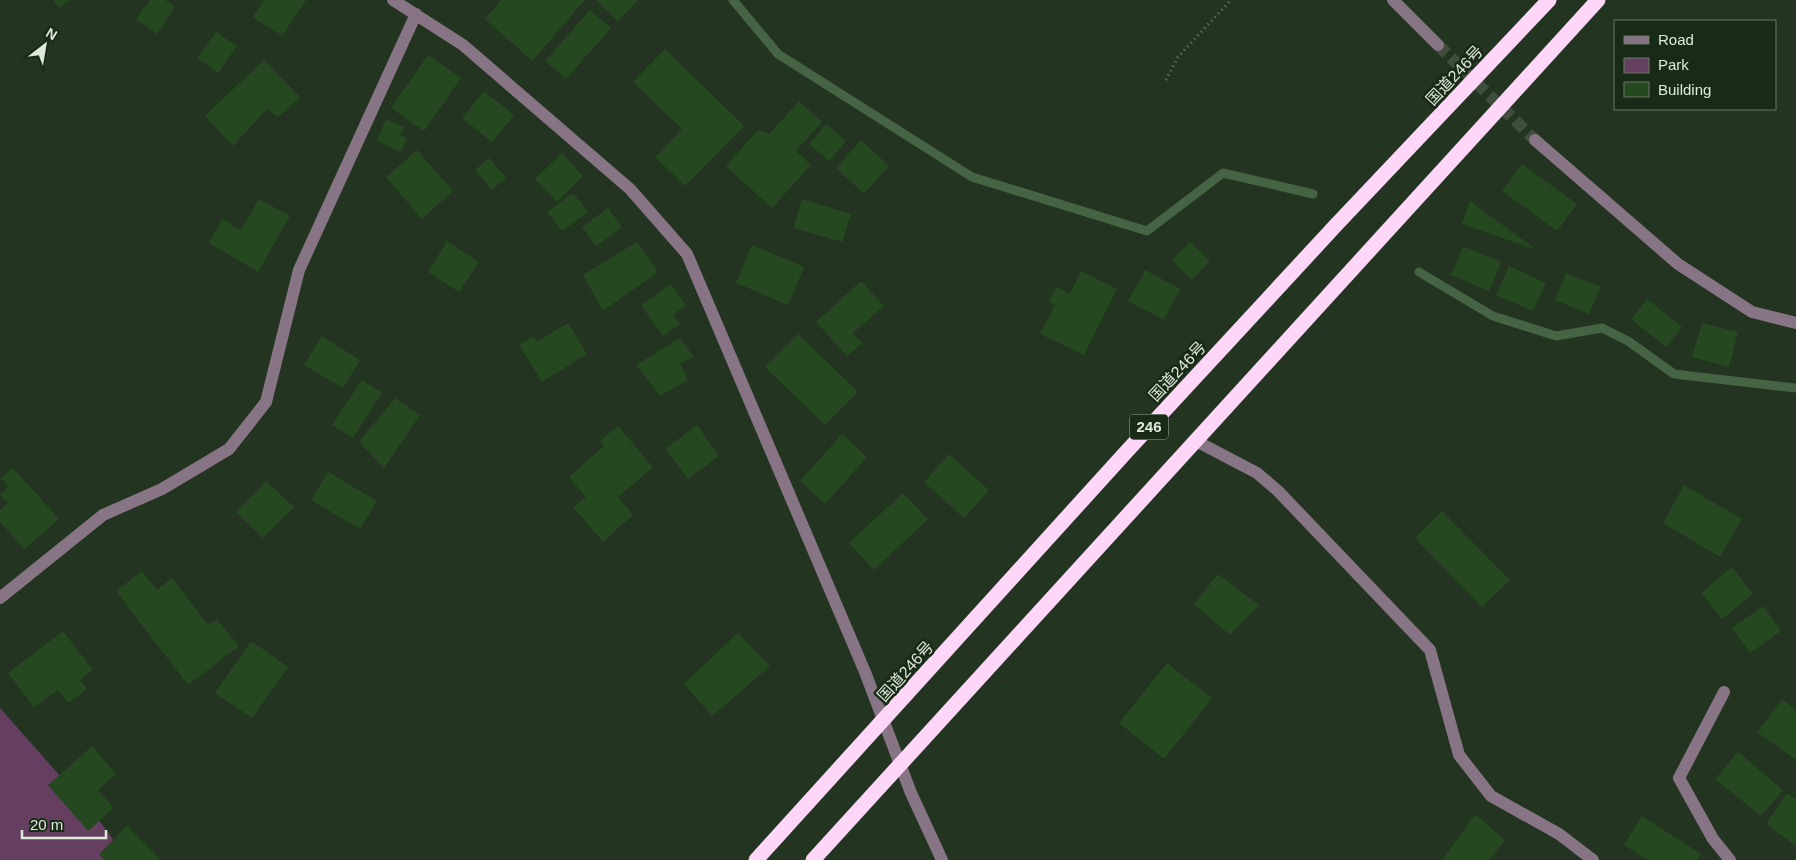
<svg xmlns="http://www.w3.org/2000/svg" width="1796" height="860" viewBox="0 0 1796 860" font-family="Helvetica,'Noto Sans JP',sans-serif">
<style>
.green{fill:#643f60}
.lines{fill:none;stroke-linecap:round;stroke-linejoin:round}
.stream{stroke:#466344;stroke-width:9}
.building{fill:#264821}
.minor-tunnel{stroke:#3f4f3c;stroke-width:12;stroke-dasharray:12 6;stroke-linecap:butt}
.path{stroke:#6c7b6a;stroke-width:3;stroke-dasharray:1 4;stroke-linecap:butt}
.minor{stroke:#877484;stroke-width:12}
.highway{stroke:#fdd6f8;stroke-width:15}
.labels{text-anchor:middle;stroke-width:5;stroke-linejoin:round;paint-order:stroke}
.shield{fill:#192a17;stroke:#a3b0a1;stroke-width:1}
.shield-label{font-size:15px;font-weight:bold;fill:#dee9dc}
.street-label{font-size:16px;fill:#dee9dc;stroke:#192a17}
</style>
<rect width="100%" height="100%" fill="#233420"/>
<path class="green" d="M0,708L98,819L128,860H0Z"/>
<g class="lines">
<path class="stream" d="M733,0L778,54L972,177L1147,231L1223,173L1313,194
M1419,272L1493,316L1556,336L1602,328L1628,341L1674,374L1796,388"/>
</g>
<path class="building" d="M53,0H69L59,8Z
M150,0H165L175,7L157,34L136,19Z
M264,0H306L282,36L253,17Z
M501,0H585L532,61L485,19Z
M596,0H638L618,21Z
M590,10L611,28L566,79L545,61Z
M216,32L237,46L218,73L197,58Z
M665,49L744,126L685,186L655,157L682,129L633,82Z
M428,55L461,78L424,131L391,108Z
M264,60L300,97L278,117L267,109L233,146L205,116Z
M484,91L514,115L492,142L462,118Z
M799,101L822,122L796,151L811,165L772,208L726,166L758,130L769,134Z
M386,119L404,127L400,135L407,138L401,152L377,141Z
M826,124L846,141L829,161L809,144Z
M861,140L889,166L864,194L836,168Z
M417,150L453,191L422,219L386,177Z
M562,153L583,176L557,202L535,179Z
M489,158L506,178L492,190L475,170Z
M1522,164L1577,204L1557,231L1502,191Z
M573,193L588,212L562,231L547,212Z
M259,199L290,216L258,272L209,243L222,219L241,230Z
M802,199L851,214L842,242L794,228Z
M1470,201L1537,250L1462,224Z
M608,208L622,227L596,246L582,227Z
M447,241L479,262L459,292L428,272Z
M637,242L658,272L603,311L583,275Z
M1190,242L1210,261L1192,280L1172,260Z
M752,245L804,267L788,305L736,283Z
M1463,246L1501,262L1489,291L1451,275Z
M1509,266L1546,283L1533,311L1496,295Z
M1145,270L1180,289L1164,320L1128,301Z
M1081,271L1117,289L1084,355L1040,334L1055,305L1049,302L1056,287L1070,294Z
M1566,273L1601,287L1589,314L1555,300Z
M861,281L884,306L853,333L862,343L847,356L816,322Z
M671,284L686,305L673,315L680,324L663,336L641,305Z
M1647,299L1682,327L1666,347L1631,319Z
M568,323L587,354L542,382L519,345L533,337L537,342Z
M1702,323L1738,332L1729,367L1692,357Z
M798,334L858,392L825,425L765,367Z
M322,336L360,360L343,388L304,365Z
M680,338L694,357L680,363L688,380L660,396L636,365Z
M362,380L382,393L353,438L332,425Z
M395,398L420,415L384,468L359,442Z
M697,425L719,456L688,479L665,449Z
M618,426L653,467L618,497L633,515L603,542L573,507L586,497L569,477L604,446L600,441Z
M842,434L867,457L825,504L800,481Z
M949,454L989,490L964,518L924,482Z
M13,468L59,519L24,549L0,522V510L8,503L0,494L9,486L1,478Z
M328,472L377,501L360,529L311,500Z
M266,481L294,507L263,538L236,512Z
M1684,485L1742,519L1720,557L1663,523Z
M903,493L928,519L874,570L849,543Z
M1442,511L1510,580L1482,607L1415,538Z
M1732,567L1753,594L1722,619L1701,593Z
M142,571L157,590L172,578L208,625L217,619L239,646L188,685L116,591Z
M1218,574L1259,605L1230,635L1194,604Z
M1763,606L1781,631L1750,653L1732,628Z
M63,631L93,670L80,680L87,689L68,703L58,690L34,707L8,673Z
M738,633L770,666L712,716L684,684Z
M251,641L288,667L252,718L215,693Z
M1167,663L1212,698L1164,759L1119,723Z
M1782,699L1796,710V760L1757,732Z
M92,746L116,774L98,790L114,808L88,831L48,785Z
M1738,752L1783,790L1761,816L1715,779Z
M1787,793L1796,799V846L1766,824Z
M1475,814L1505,840L1489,860H1442Z
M1642,816L1701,854L1697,860H1647L1624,845Z
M127,826L161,860H104L99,854Z"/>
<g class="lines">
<path class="minor-tunnel" d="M1438,45L1535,140"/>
<path class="path" d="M1166,80L1178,57L1231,0"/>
<path class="minor" d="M393,0L463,45L630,189L687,254L865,672L911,793L942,860
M1393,0L1438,45
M1535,140L1678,264L1752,312L1796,323
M1196,441L1257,473L1278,491L1430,650L1459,755L1491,796L1559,834L1593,860
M0,598L103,515L162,489L229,449L266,402L299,270L416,14
M1724,692L1679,778L1713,839L1730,860"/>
<path class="highway" d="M756,860L1127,451L1336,225L1549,0
M813,860L1598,0"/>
</g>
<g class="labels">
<rect class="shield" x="1130" y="414.5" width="38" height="25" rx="4"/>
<g class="shield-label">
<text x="1149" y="432">246</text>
</g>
<g class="street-label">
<text transform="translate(1454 75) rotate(-47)" y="6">国道246号</text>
<text transform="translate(1177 371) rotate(-47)" y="6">国道246号</text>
<text transform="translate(905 671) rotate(-48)" y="6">国道246号</text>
</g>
</g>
<rect x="1614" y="20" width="162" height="90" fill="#192a17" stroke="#687666"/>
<rect x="1624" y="36" width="25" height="8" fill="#877484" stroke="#687666"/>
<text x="1658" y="45" font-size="15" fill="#dee9dc">Road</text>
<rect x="1624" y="58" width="25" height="15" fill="#643f60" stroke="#687666"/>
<text x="1658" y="70" font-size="15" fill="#dee9dc">Park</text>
<rect x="1624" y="82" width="25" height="15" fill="#264821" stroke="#687666"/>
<text x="1658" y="95" font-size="15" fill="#dee9dc">Building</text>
<g transform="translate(45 45) rotate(31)" stroke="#192a17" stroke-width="4" paint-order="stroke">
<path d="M0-4L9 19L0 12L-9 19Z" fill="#dee9dc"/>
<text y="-8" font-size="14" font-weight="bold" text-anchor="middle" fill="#dee9dc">N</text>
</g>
<path d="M22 830v8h84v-8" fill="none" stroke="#dee9dc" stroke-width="2.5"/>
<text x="30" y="830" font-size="15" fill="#dee9dc" stroke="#192a17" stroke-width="4" paint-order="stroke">20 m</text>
</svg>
